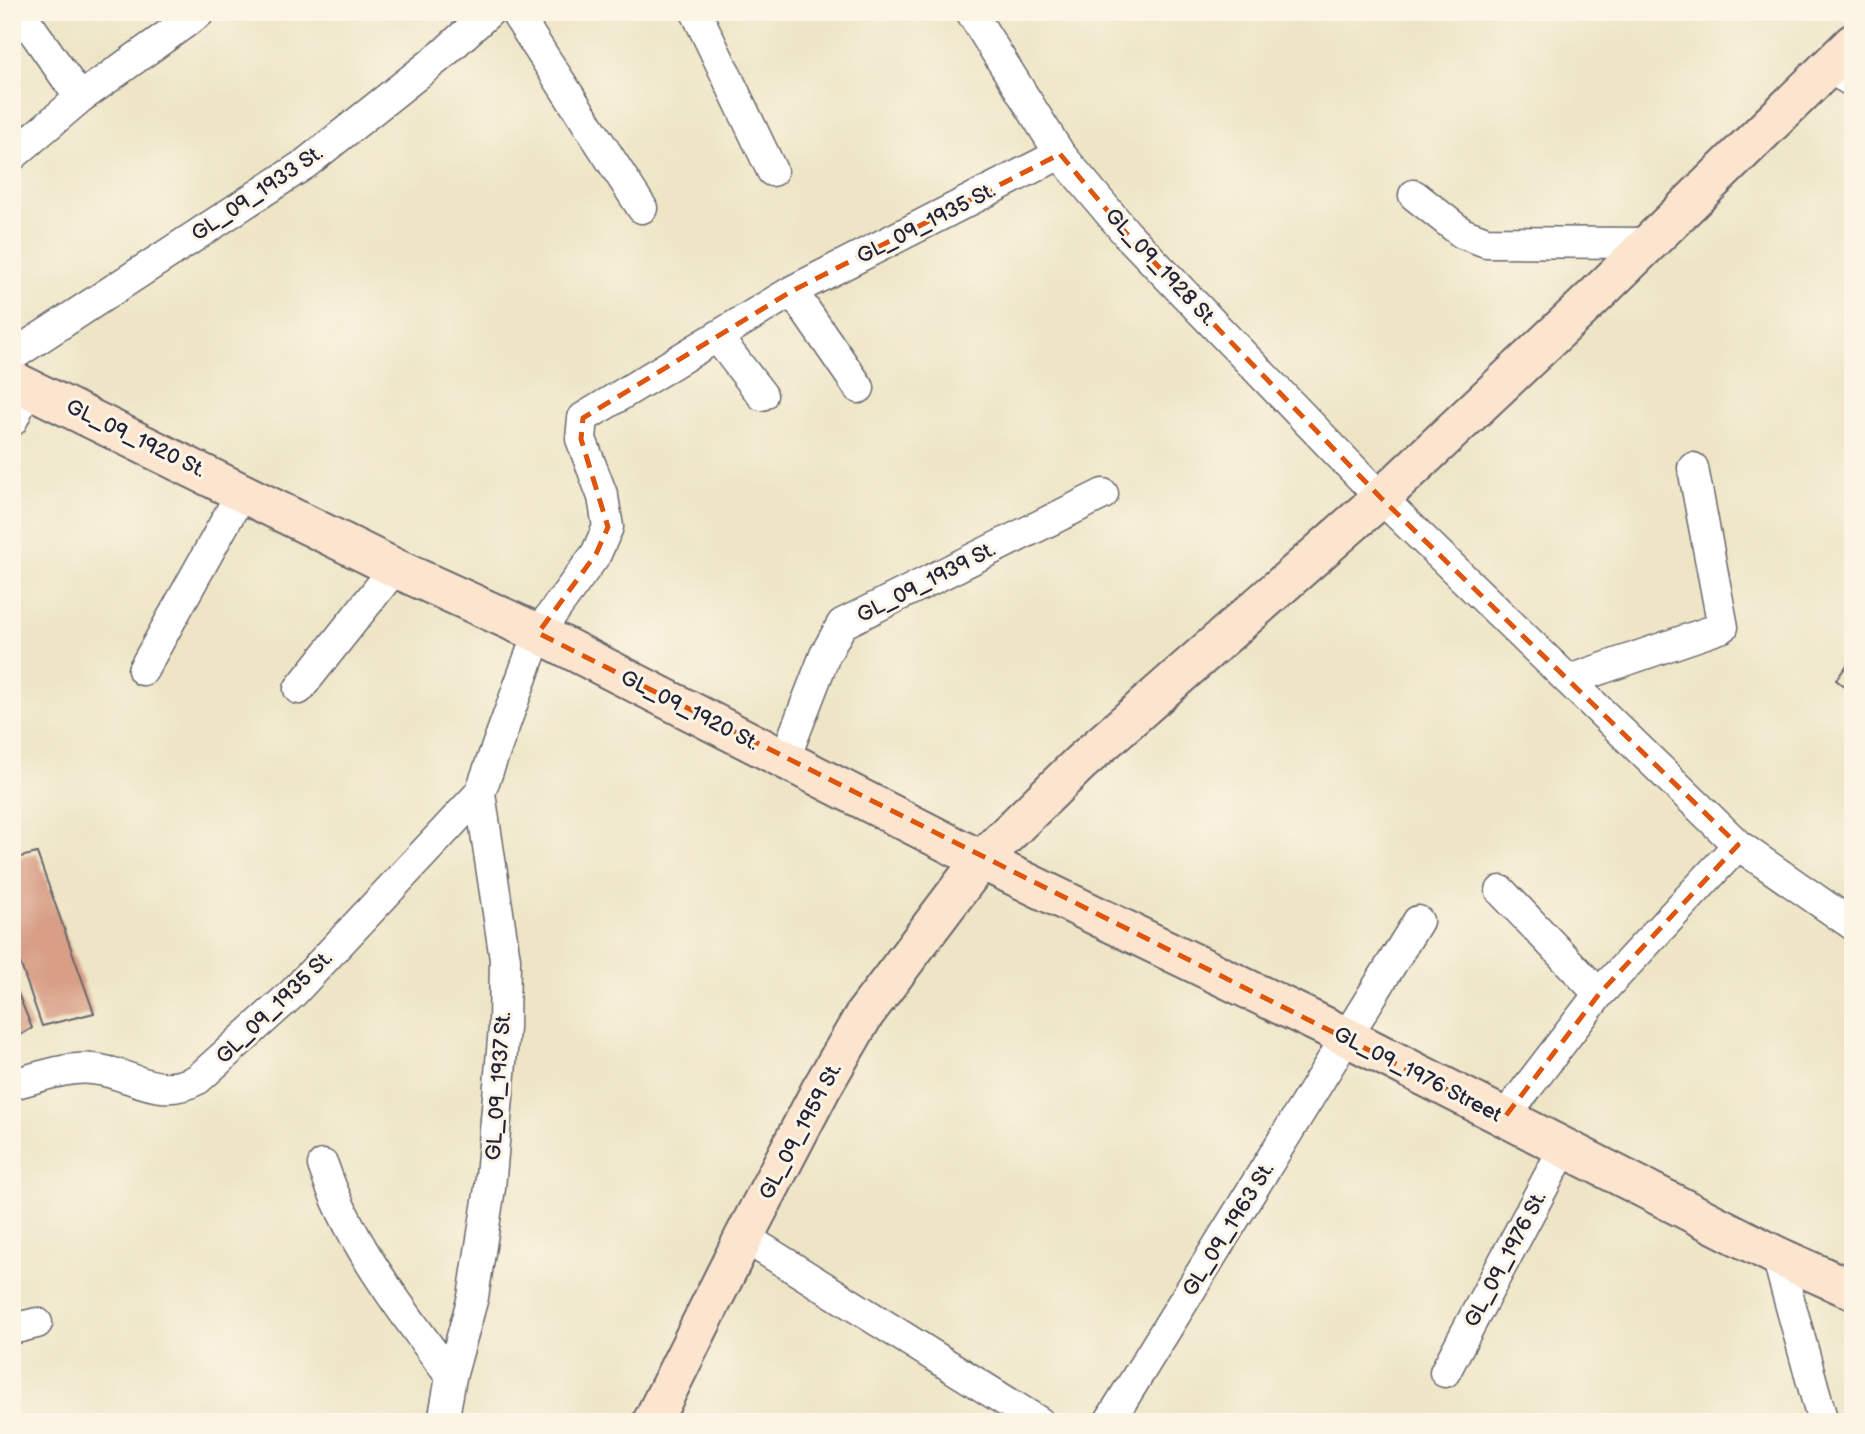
<svg xmlns="http://www.w3.org/2000/svg" width="1865" height="1434" viewBox="0 0 1865 1434" font-family="'Balsamiq Sans',sans-serif">
<style>
.building{fill:#d89f86}
.lines{fill:none;stroke-linecap:round;stroke-linejoin:round}
.minor-casing{stroke:#69666c;stroke-width:33}
.secondary-casing{stroke:#69666c;stroke-width:42}
.minor{stroke:#fff;stroke-width:30}
.secondary{stroke:#fbe5cf;stroke-width:38}
.marked{fill:none;stroke:#de560e;stroke-width:5;stroke-dasharray:14 9;stroke-linejoin:round}
.labels{text-anchor:middle;stroke-width:6;stroke-linejoin:round;paint-order:stroke}
.street-label{font-size:21px;fill:#22223b;stroke:#fcf5e5}
</style>
<rect width="100%" height="100%" fill="#fcf5e5"/>
<filter id="ink" filterUnits="userSpaceOnUse"><feTurbulence type="fractalNoise" baseFrequency=".0143" numOctaves="2"/><feDisplacementMap in="SourceGraphic" scale="14" xChannelSelector="R" yChannelSelector="G"/><feConvolveMatrix kernelMatrix="1 2 1 2 8 2 1 2 1" color-interpolation-filters="sRGB"/></filter>
<filter id="wash" filterUnits="userSpaceOnUse"><feTurbulence type="fractalNoise" baseFrequency=".00686" numOctaves="4" result="noise"/><feDisplacementMap in="SourceGraphic" scale="28" xChannelSelector="R" yChannelSelector="G"/><feGaussianBlur stdDeviation="1.57" result="paint"/><feColorMatrix in="noise" values="0 0 0 0 0 0 0 0 0 0 0 0 0 0 0 0 0 1.4 0 .05"/><feComposite in="paint" operator="in"/></filter>
<g filter="url(#wash)">
<rect width="100%" height="100%" fill="#eee5c6"/>
<g id="blocks">
<path class="building" d="M1853,657V693L1836,680Z
M37,853L94,1013L42,1026L12,939V859Z
M12,979L32,1028L12,1040Z"/>
</g>
</g>
<g filter="url(#ink)">
<use href="#blocks" fill-opacity="0" stroke="#69666c" stroke-width="2"/>
<g class="lines">
<g class="minor-casing">
<path id="minor" d="M20,12L80,98
M515,12L642,208
M696,12L772,171
M971,12L1060,154L1127,234L1224,335L1381,498L1738,845L1853,925
M1829,68L1853,82
M12,156L80,98L200,12
M1414,195L1462,233L1486,242L1649,243
M792,291L859,388
M718,338L762,395
M12,356L305,164L442,55L489,12
M12,421L29,385
M143,670L243,490
M1569,680L1723,627L1693,468
M299,689L395,568
M785,758L825,655L842,624L1103,494
M1501,891L1599,994
M12,1084C37,1078 68,1066 93,1069C133,1073 157,1101 198,1079L292,994L480,793L538,633L596,554L608,527L603,497L581,439L583,418L792,291L1060,154
M1504,1118L1599,994L1738,845
M323,1165C350,1245 402,1310 451,1377
M744,1237L1039,1422
M1777,1256L1823,1422
M12,1329L37,1323
M1445,1372L1565,1146
M443,1422L451,1377L473,1297L490,1188L504,1028L505,959L480,793
M1109,1422L1418,921"/>
</g>
<g class="secondary-casing">
<path id="secondary" d="M12,380L395,568L538,633L981,860L1347,1037L1777,1256L1853,1290
M652,1422L744,1237L821,1089L864,1015L981,860L1080,763L1381,498L1595,296L1853,43"/>
</g>
<use href="#minor" class="minor"/>
<use href="#secondary" class="secondary"/>
</g>
</g>
<path class="marked" d="M1060,154L1127,234L1381,498L1738,845L1599,994L1504,1118L538,633L596,554L608,527L581,439L583,418L792,291Z"/>
<g class="labels">
<g class="street-label">
<text transform="translate(257 193) rotate(-34)" y="7">GL_09_1933 St.</text>
<text transform="translate(926 223) rotate(-27)" y="7">GL_09_1935 St.</text>
<text transform="translate(1161 267) rotate(47)" y="7">GL_09_1928 St.</text>
<text transform="translate(136 438) rotate(26)" y="7">GL_09_1920 St.</text>
<text transform="translate(926 582) rotate(-27)" y="7">GL_09_1939 St.</text>
<text transform="translate(690 710) rotate(27)" y="7">GL_09_1920 St.</text>
<text transform="translate(274 1007) rotate(-44)" y="7">GL_09_1935 St.</text>
<text transform="translate(1418 1074) rotate(27)" y="7">GL_09_1976 Street</text>
<text transform="translate(498 1086) rotate(-86)" y="7">GL_09_1937 St.</text>
<text transform="translate(800 1131) rotate(-62)" y="7">GL_09_1959 St.</text>
<text transform="translate(1228 1229) rotate(-58)" y="7">GL_09_1963 St.</text>
<text transform="translate(1505 1259) rotate(-62)" y="7">GL_09_1976 St.</text>
</g>
</g>
<rect width="1865" height="1434" fill="none" stroke="#fcf5e5" stroke-width="42"/>
</svg>
